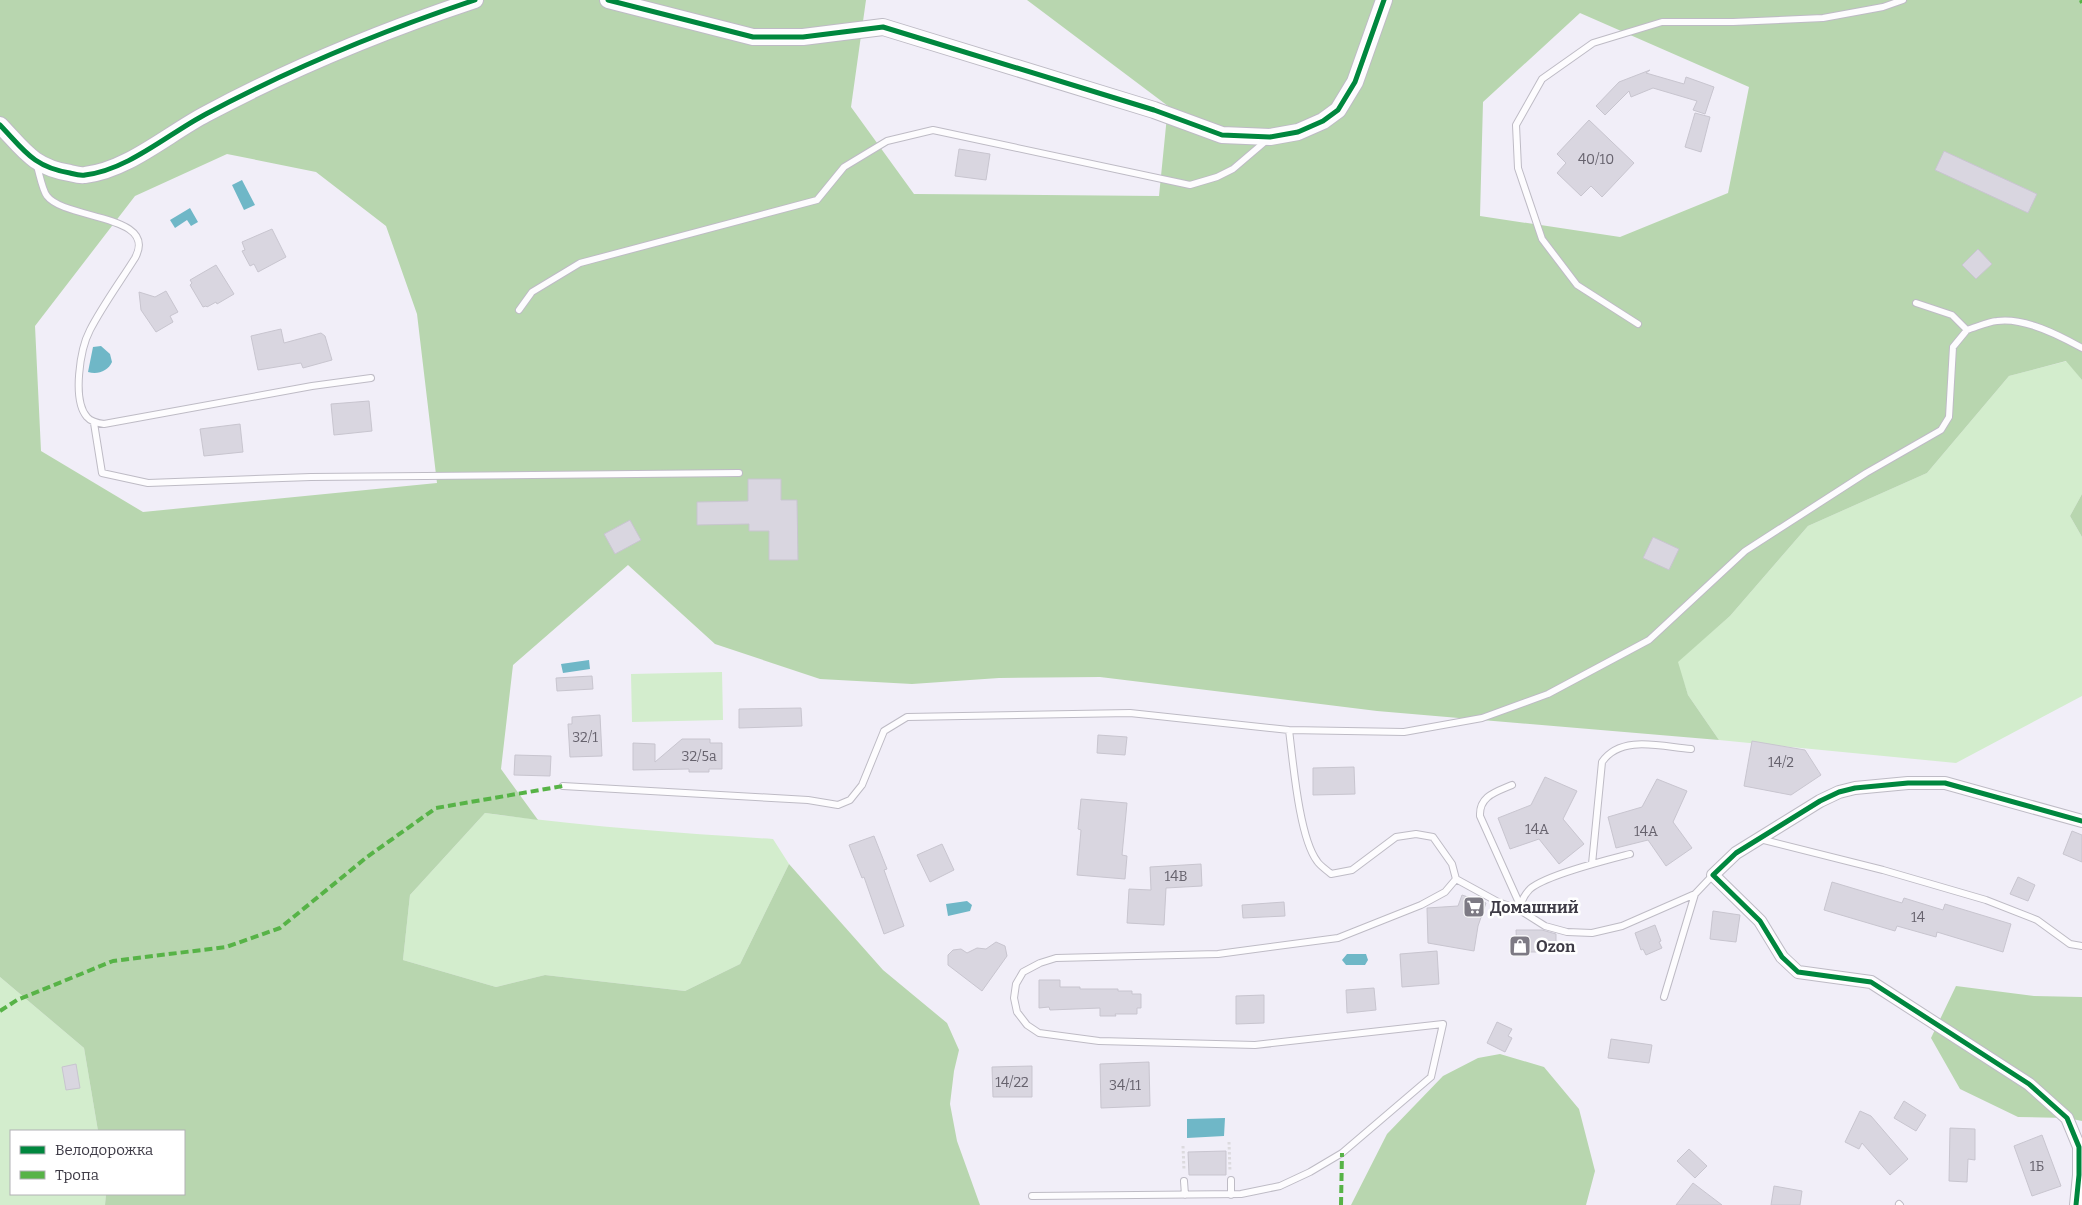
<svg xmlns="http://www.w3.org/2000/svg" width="2082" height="1205" viewBox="0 0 2082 1205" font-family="Bitter,serif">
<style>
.green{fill:#d3edcd}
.forest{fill:#b8d6af;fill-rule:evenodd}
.water{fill:#6fb7c7}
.building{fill:#d9d6e0;stroke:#c8c5cf}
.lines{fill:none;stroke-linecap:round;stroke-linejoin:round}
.service-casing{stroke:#bebbc5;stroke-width:8}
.minor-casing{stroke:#bebbc5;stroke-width:14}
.tertiary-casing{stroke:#bebbc5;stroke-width:18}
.path{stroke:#dcdade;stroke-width:3;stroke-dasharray:2.5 2.5;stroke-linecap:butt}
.service{stroke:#fdfcfe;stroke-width:6}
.minor{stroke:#fdfcfe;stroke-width:12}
.tertiary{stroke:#fdfcfe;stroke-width:16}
.quiet{stroke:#57b347;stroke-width:4;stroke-dasharray:8 4;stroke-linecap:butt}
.cycleway-casing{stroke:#fff;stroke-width:8}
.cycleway{stroke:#00873e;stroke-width:5}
.labels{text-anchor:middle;stroke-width:5;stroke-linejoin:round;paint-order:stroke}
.number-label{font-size:14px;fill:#66626d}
.poi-label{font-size:16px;font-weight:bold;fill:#3e3b46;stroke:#fff;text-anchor:start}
</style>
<rect width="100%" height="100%" fill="#f1eef8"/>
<path class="green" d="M2067,361L2082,380V494L2070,516L2082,537V696L1956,763L1719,740L1688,695L1677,662L1730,616L1808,526L1927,473L2009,376Z
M722,672L723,720L632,722L631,674Z
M485,813C581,826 677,833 773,839L789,864L740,964L685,991L545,975L496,987L403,960L410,895Z
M0,977L84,1048L98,1131H11V1194H106L105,1205H0Z"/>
<path class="forest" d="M0,0H866L851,107L914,194L1159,196L1168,106L1027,0H2082V380L2066,361L2009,376L1927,473L1808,526L1730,616L1678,662L1688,695L1719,740L1377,711L1100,677L999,678L912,684L820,679L715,644L628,565L513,665L501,769L538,820L485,813L410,895L403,960L496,987L545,975L685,991L740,964L789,864L883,970L947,1023L959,1050L954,1071L950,1104L957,1141L980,1205H105L106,1194H184V1131H98L84,1048L0,977ZM1580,13L1749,87L1728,193L1620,237L1480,216L1483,102ZM227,154L316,172L386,226L417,314L437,483L143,512L41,451L35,326L135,196Z
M2082,494V537L2070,516Z
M1956,986L2034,996L2082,997V1121L2067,1118L2018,1117L1960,1089L1931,1038Z
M1500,1054L1544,1067L1579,1109L1595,1171L1586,1205H1351L1387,1134L1443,1076L1478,1058Z"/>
<path class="water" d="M242,180L255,205L244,210L232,185Z
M190,208L198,222L191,226L187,220L175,228L170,220Z
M101,346L110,354L112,362C108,371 98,375 88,372L93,347Z
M589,660L590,669L563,673L561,664Z
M967,901L972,905L970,911L948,916L946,904Z
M1347,954H1366L1368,960L1365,965H1346L1342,960Z
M1225,1118L1224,1136L1187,1138V1119Z"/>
<path class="building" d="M1650,70L1646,73L1684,84L1686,77L1714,87L1705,114L1693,110L1697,101L1653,88L1631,97L1629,91L1605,115L1596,106L1619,82Z
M1695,113L1710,117L1701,152L1685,147Z
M1589,120L1634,163L1602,197L1591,186L1581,196L1557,173L1566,163L1557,154Z
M959,149L990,154L986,180L955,176Z
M1944,151L2037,194L2028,213L1935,170Z
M272,229L286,257L258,272L254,264L250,266L242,251L245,250L242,242Z
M1978,249L1992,264L1976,279L1962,265Z
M216,265L234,294L217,304L216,302L207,307L206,306L203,307L190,285L192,283L190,280Z
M166,291L178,312L170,316L173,322L156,332L141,310L139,292L155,297Z
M281,329L284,343L321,333L325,336L332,360L303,368L301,363L258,370L251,336Z
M369,401L372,431L334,435L331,404Z
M240,424L243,452L204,456L200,429Z
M748,479H781V500H797L798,560H769V531H749V524L697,525V502L748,501Z
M630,520L641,540L615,554L604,534Z
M1653,537L1679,549L1669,570L1643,558Z
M592,676L593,689L557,691L556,678Z
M801,708L802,726L739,728V709Z
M600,715L602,756L570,757L568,724H572V717Z
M1098,735L1127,737L1125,755L1097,753Z
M682,739H710V743H722V769H709V772H689V769L633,770V743L655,744V762Z
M1752,741L1805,750L1821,775L1791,795L1744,786Z
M515,755L551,756L550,776L514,775Z
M1354,767L1355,794L1313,795V768Z
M1545,777L1577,791L1563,819L1584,844L1559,864L1539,839L1510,849L1498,818L1531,805Z
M1657,779L1687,791L1673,822L1692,848L1666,866L1648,840L1616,848L1608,817L1642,807Z
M1081,799L1127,803L1122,855L1127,856L1125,879L1077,875L1081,830L1078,829Z
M2072,831L2082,835V862L2063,854Z
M874,836L887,869L884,870L904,926L884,934L864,877L862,878L849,845Z
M942,844L954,870L930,882L917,855Z
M1201,864L1202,886L1166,888L1164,925L1127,923L1129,889L1151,890L1150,867Z
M2018,877L2035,885L2028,901L2010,894Z
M1832,882L1902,903L1904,898L1943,910L1945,904L2011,924L2003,952L1937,932L1936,937L1897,926L1895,931L1824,910Z
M1462,895L1486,903L1478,926L1474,951L1428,943L1427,908L1458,906Z
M1284,902L1285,916L1243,918L1242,905Z
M1713,911L1740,915L1736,942L1710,939Z
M1655,925L1661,941L1659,942L1662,948L1646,955L1643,949L1641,950L1635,933Z
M1516,930H1542L1556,934V952H1517Z
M996,942L1005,946L1007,956L982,991L948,965V955L953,950L961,949L967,953L977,948L986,949Z
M1437,951L1439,984L1402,987L1400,954Z
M1039,980H1060V987H1080V989H1118V991H1132V994H1141V1008H1137V1014H1115L1116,1016H1100V1008L1050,1010L1049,1007L1039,1008Z
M1374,988L1376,1010L1347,1013L1346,990Z
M1264,995V1023L1236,1024V996Z
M1497,1022L1512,1029L1508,1036L1512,1038L1505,1052L1487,1043Z
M1611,1039L1652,1045L1649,1063L1608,1058Z
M1149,1062L1150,1106L1101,1108L1100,1064Z
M76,1064L80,1088L66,1090L62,1067Z
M1032,1066V1097H993L992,1067Z
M1904,1101L1926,1115L1916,1131L1894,1118Z
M1860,1111L1871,1116L1908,1159L1890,1175L1862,1143L1859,1149L1845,1142Z
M1950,1128L1975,1129V1160L1968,1159L1967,1182L1949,1181Z
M2042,1135L2061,1186L2032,1196L2014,1146Z
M1689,1149L1707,1166L1695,1178L1677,1161Z
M1226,1151V1175H1189L1188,1152Z
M1693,1183L1722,1205H1676Z
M1774,1186L1802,1191L1800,1205H1771Z"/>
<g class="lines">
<g class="service-casing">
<path id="service" d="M36,163C39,171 42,190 47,196C65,220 159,214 135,258C120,282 103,305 90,330C80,349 72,400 87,417C91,422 97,423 104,424L312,386L371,378
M1916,303L1952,315L1967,330C1977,327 1987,322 1997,321C2024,317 2059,335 2082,348
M519,310L532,292L580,263L817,200L844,167L887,141L933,130L1190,185L1217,177L1233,169L1267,140
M1638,324L1577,285L1542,239L1518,168L1516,125L1542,79L1593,43L1662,22H1733L1823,18L1883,7L1903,0
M94,423L102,473L148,483L311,477L739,473
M1289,730C1293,761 1299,837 1317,861C1320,866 1327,870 1331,874L1352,870L1396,837L1416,834L1433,837L1452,864L1456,879
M1512,785C1496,792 1479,796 1480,816L1520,905
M563,786L808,800L838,805L850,800L862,785L884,731L907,717L1130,713L1289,730L1404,732L1482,718L1548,694L1649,640L1745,551L1866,473L1941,430L1949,417L1953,347L1967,330
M1760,839L1883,870L1986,900L2037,920L2070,944L2082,946
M1592,864L1602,762C1621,734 1663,747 1691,749
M1520,906C1522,900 1525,894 1530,889C1546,875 1607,860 1630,854
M1664,997L1695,894
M1231,1180V1195
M1184,1181L1185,1195
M1032,1196L1241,1194L1280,1186L1310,1172L1342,1153L1431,1077L1443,1024L1255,1045L1099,1041L1039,1033L1027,1025L1017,1012L1014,998L1016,984L1023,972L1040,963L1056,958L1218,954L1338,938L1421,905L1445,892L1456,879L1498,902L1518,909L1545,926L1567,932L1592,933L1622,926L1695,894L1713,875
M1899,1204L1900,1205"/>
</g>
<g class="minor-casing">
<path id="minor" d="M2076,1205L2079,1175V1147L2067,1118L2029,1084L1871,982L1798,972L1782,957L1760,921L1713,875L1736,853L1820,801L1839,792L1855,788L1908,783H1945L2082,821"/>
</g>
<g class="tertiary-casing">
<path id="tertiary" d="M608,0L753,37H803L883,27L1154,110L1222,135L1270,137L1298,132L1323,121L1338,110L1355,82L1384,0
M0,125C24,150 33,167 70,173C74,174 80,176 85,175C128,170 168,134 206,114C292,68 382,31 475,0"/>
</g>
<path class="path" d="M1229,1142L1230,1172
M1183,1146L1184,1170"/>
<use href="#service" class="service"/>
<use href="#minor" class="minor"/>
<use href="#tertiary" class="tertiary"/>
<path class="quiet" d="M2081,0L2082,3
M0,1011L17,1000L113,961L226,947L280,928L367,857L436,808L563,786
M1341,1205L1342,1153"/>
<g class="cycleway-casing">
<path id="cycleway" d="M608,0L753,37H803L883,27L1154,110L1222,135L1270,137L1298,132L1323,121L1338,110L1355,82L1384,0
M0,125C24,150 33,167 70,173C74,174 80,176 85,175C128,170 168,134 206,114C292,68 382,31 475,0
M2076,1205L2079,1175V1147L2067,1118L2029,1084L1871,982L1798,972L1782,957L1760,921L1713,875L1736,853L1820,801L1839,792L1855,788L1908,783H1945L2082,821"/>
</g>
<use href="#cycleway" class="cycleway"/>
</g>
<defs>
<g id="supermarket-square" transform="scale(1.125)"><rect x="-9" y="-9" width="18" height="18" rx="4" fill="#7d7a84" stroke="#fff"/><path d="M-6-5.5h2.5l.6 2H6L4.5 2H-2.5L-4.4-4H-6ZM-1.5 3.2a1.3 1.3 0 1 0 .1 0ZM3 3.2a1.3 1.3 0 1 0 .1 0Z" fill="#fff"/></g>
<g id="shop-square" transform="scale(1.125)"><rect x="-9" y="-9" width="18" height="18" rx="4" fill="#7d7a84" stroke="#fff"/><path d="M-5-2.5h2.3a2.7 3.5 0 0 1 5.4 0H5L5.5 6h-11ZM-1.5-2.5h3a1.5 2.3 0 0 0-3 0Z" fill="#fff"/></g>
</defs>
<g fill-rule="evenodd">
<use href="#supermarket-square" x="1474" y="907"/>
<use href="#shop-square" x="1520" y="946"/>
</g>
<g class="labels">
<g class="number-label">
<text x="1596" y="164">40/10</text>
<text x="585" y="742">32/1</text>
<text x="699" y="761">32/5а</text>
<text x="1781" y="767">14/2</text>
<text x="1537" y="834">14А</text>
<text x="1646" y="836">14А</text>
<text x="1176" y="881">14В</text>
<text x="1918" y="922">14</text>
<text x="1012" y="1087">14/22</text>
<text x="1125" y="1090">34/11</text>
<text x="2037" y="1171">1Б</text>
</g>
<g class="poi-label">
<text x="1490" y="913">Домашний</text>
<text x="1536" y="952">Ozon</text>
</g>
</g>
<rect x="10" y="1130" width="175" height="65" fill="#ffffff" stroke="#b2b1b5"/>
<rect x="20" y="1146" width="25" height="8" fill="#00873e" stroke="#b2b1b5"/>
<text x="55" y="1155" font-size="15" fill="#3e3b46">Велодорожка</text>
<rect x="20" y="1171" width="25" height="8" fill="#57b347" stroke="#b2b1b5"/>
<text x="55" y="1180" font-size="15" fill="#3e3b46">Тропа</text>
</svg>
